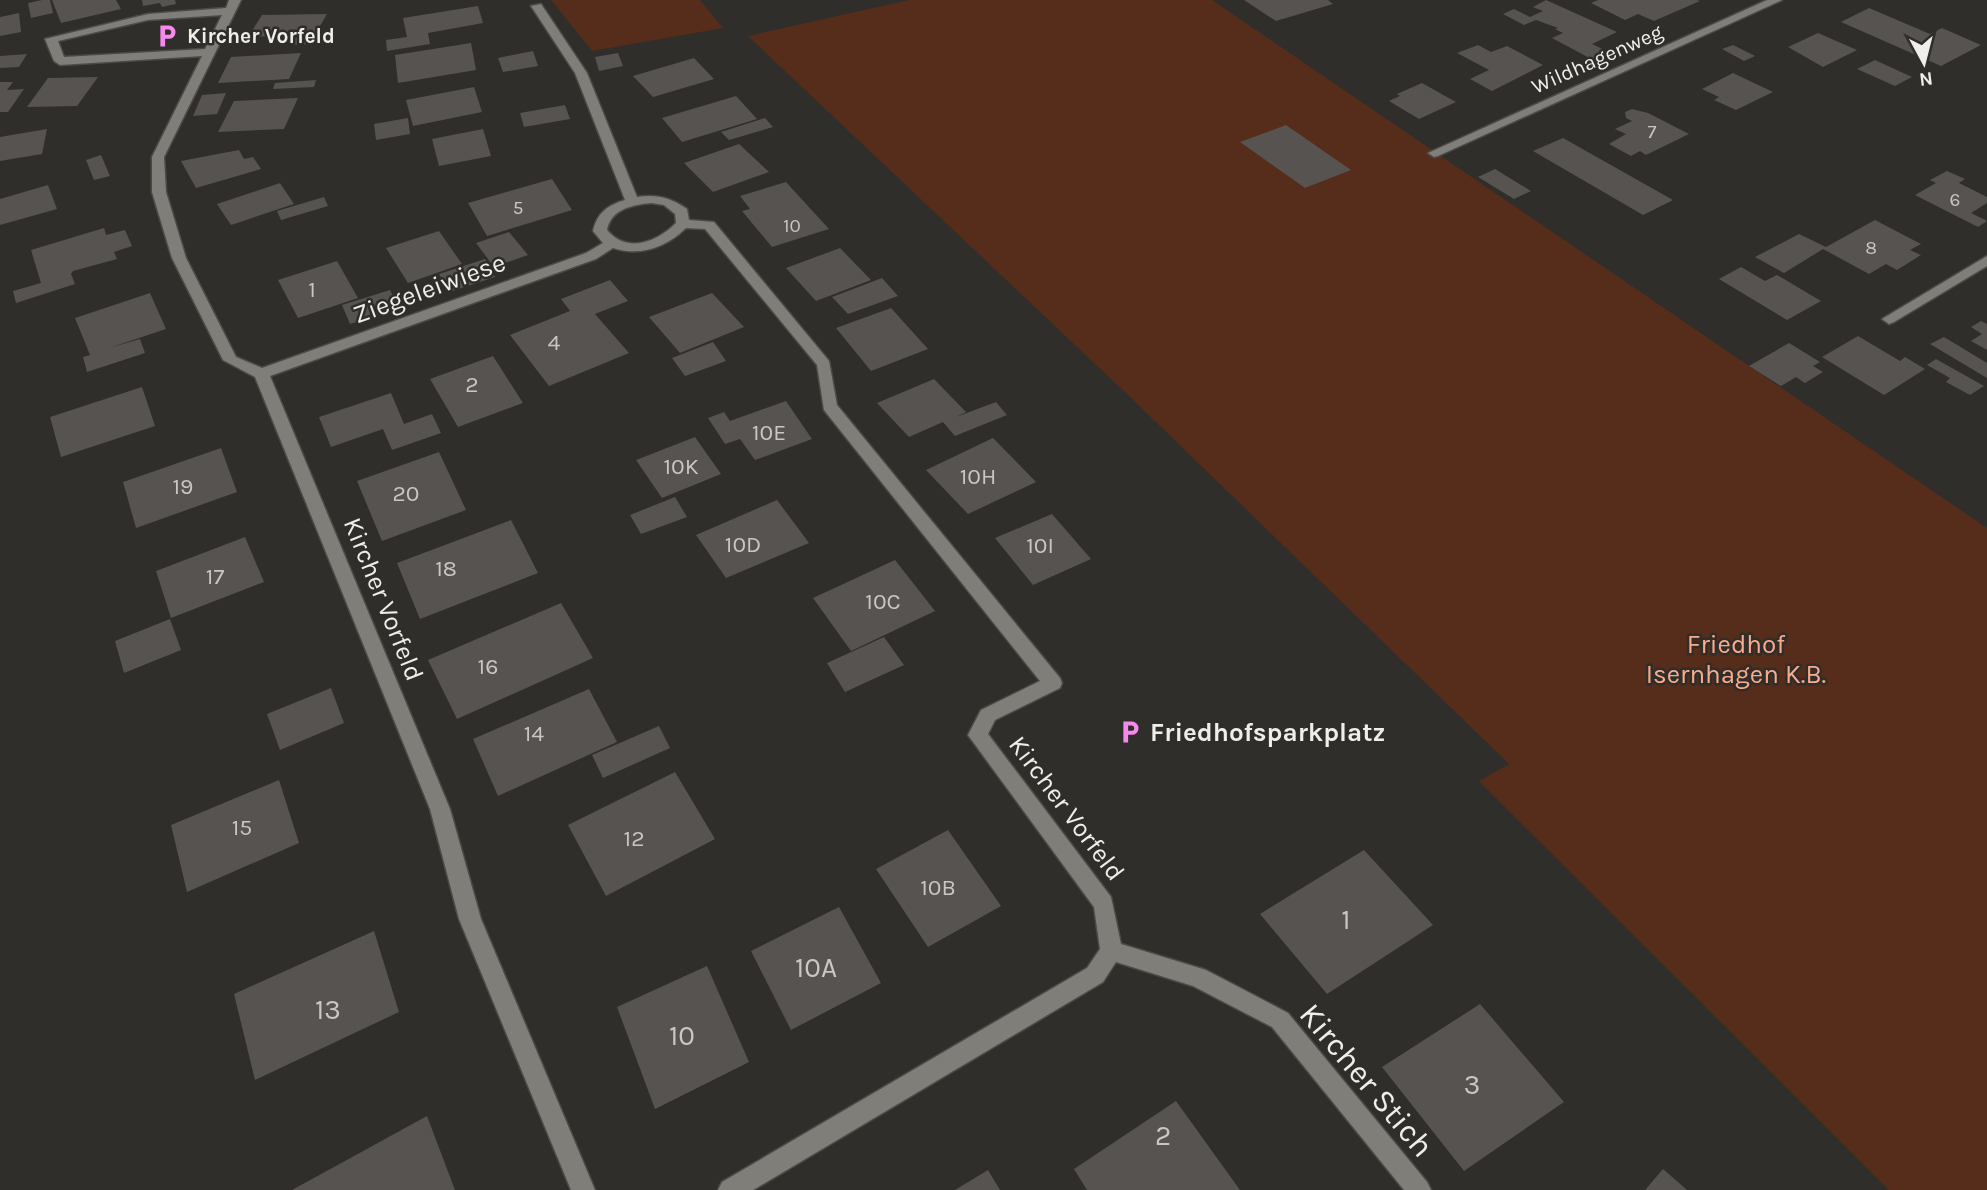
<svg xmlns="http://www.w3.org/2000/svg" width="1987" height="1190" viewBox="0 0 1987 1190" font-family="Karla,sans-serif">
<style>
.green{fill:#562c1b}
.building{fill:#575350}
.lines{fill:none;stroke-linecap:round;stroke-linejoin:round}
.minor-casing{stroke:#4b4a47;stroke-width:3}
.minor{fill:#7f7e79;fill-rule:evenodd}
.labels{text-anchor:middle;stroke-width:5;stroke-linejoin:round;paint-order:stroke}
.far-number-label{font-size:19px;fill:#c9c7c4}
.far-poi-label{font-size:21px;font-weight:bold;fill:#efeeeb;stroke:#2f2e2b;text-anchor:start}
.far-street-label{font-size:21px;fill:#efeeeb;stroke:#2f2e2b}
.number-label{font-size:23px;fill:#c9c7c4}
.street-label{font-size:26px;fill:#efeeeb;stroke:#2f2e2b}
.park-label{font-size:26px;fill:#fbaa8a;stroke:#2f2e2b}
.poi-label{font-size:26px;font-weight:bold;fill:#efeeeb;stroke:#2f2e2b;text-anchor:start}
.near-number-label{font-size:28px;fill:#c9c7c4}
.near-street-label{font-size:32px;fill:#efeeeb;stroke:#2f2e2b}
</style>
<rect width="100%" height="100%" fill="#2f2e2b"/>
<path class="green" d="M551,0H700L723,28L592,51Z
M909,0H1212L1987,528V1190H1889L1479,781L1509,764L1130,397L748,36Z"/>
<path class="building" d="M42,0H50L53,13L31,18L28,3Z
M52,0H116L121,9L61,23Z
M142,0H175L176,4L162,7L160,3L143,6Z
M1244,0H1328L1333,4L1276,21Z
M1546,0L1617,32L1592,44L1613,54L1597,62L1552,38L1563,33L1555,29L1558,28L1536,20L1524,25L1503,14L1514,9L1530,17L1543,11L1533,7Z
M1598,0H1697L1700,1L1654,21L1638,14L1625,20L1591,3Z
M478,6L483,23L428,33L430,44L387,51L386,40L407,37L403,18Z
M1869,8L1930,34L1942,28L1981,45L1941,66L1841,22Z
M19,13L21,32L0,36V17Z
M327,14L315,35L248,37L262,15Z
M1818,33L1857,50L1823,67L1788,47Z
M332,35L329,43L290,45L293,38Z
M471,43L476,70L398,83L395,55Z
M1478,45L1491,52L1507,46L1543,65L1492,91L1470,79L1489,70L1457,53Z
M1733,45L1755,56L1744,61L1722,49Z
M533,51L538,66L503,72L498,58Z
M301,53L289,79L218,83L231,57Z
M618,53L623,66L599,71L595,57Z
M27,54L19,67L0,68V56Z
M694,58L714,79L653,97L633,76Z
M1875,60L1912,77L1895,86L1857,69Z
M1733,73L1773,92L1736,110L1714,100L1719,97L1702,89Z
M98,77L77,106L27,107L48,78Z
M316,80L314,87L273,89L275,83Z
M0,82H13L7,90L24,89L8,112H0Z
M1422,83L1456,102L1419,119L1389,101L1400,96L1397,94Z
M474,87L482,112L413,126L406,100Z
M226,93L217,114L193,116L202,95Z
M736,96L757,119L682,142L662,118Z
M298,98L284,129L218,132L234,101Z
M565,105L570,119L524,127L520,113Z
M1632,109L1648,113L1689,134L1646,155L1640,151L1631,156L1609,144L1626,134L1615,129L1632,121L1626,118L1625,112Z
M408,118L410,134L376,140L374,124Z
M765,118L773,127L729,140L721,132Z
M1286,125L1351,170L1305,188L1240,142Z
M47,129L42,154L0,161V137Z
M483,129L491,156L439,166L432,139Z
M1563,138L1673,200L1643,215L1533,151Z
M739,144L769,172L713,192L684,163Z
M239,150L244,159L253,157L261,169L196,188L181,161Z
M101,155L110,176L94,180L86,160Z
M1495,169L1531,191L1514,199L1478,177Z
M1947,171L1965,179L1959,183L1987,197V203L1971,213L1987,221L1978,227L1915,195L1936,183L1930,180Z
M552,179L572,210L487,236L468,203Z
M786,182L829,229L772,247L742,211L750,209L740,196Z
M280,183L294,204L231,225L217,204Z
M48,185L57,209L0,225V199Z
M324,197L328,206L281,220L277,211Z
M1875,220L1921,244L1910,250L1921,255L1897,270L1886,264L1869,274L1823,249L1784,273L1755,257L1799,234L1826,247Z
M104,228L106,235L125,230L132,246L114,252L117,259L73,271L71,274L75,284L16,303L13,291L41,283L31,250Z
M439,231L462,264L408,283L386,248Z
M509,232L528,255L494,267L476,243Z
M840,248L871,280L816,301L786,268Z
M485,259L495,277L449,292L439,274Z
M337,261L358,298L298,318L278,280Z
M1741,267L1765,281L1777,275L1821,301L1787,320L1719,279Z
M882,278L898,296L848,314L832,297Z
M610,280L628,301L595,314L629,353L549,386L510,335L570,311L561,299Z
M390,290L399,308L350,324L342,305Z
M150,293L166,329L109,348L140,339L145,353L87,372L83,357L90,355L75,318Z
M712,293L744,327L680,353L649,317Z
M891,308L928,349L871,371L836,328Z
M1981,321L1987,324V350L1971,341L1982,334L1971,327Z
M1858,336L1900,361L1905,357L1925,369L1884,395L1822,357Z
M1944,337L1987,363V378L1930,344Z
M713,342L726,361L685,376L672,358Z
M1789,343L1820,362L1813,366L1823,372L1805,383L1796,377L1781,386L1749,366Z
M493,356L523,403L458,427L430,379Z
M1936,359L1984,386L1970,395L1946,382L1950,378L1927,365Z
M934,379L966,412L956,417L996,402L1007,415L955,436L943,422L909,437L877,403Z
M142,387L155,426L61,457L50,417Z
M391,393L404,424L432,414L441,433L392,450L383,429L331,447L319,417Z
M786,401L812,439L755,460L740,439L725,444L708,418L724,412L730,421Z
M695,437L721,474L662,498L636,460Z
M993,438L1036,482L968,514L926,470Z
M221,448L237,492L136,528L123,482Z
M439,452L466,510L382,541L357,481Z
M675,497L687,517L641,534L630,515Z
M777,500L809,543L726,578L696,535Z
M1052,514L1091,559L1033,585L995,538Z
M511,520L538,573L420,619L397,563Z
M245,537L264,582L171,618L156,571Z
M895,560L935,611L851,651L813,598Z
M561,603L593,658L457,719L428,660Z
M170,619L181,650L124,673L115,641Z
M884,637L904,665L845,692L827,663Z
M331,688L344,723L280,750L267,714Z
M589,689L617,742L498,796L473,739Z
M659,726L670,748L603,778L592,755Z
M675,772L715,839L606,896L568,825Z
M279,780L299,843L187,892L171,825Z
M948,830L1001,906L928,947L876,869Z
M1364,850L1433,925L1327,994L1260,914Z
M839,907L881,983L791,1030L751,951Z
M374,931L399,1012L255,1080L234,994Z
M707,966L749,1062L655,1109L617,1007Z
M1480,1004L1564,1102L1464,1171L1382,1067Z
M1176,1101L1240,1190H1087L1074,1169Z
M427,1116L455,1190H292Z
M1663,1169L1687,1190H1645Z
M988,1170L1000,1190H955Z"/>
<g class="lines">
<g class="minor-casing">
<path id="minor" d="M229,0H241L164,157L166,192L186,258L236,357L262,368L586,253L603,243L593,231C597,213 608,205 625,200L575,73L531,6L541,4L587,73L637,197C657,194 671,198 687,209L689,220L714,222L829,361L837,405L1060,678L1062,683L1060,688L995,720L988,734L1111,897L1121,944L1206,970L1288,1013L1427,1182L1431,1190H1404L1272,1027L1193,986L1116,962L1103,982L753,1190H718L722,1182L1087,968L1100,949L1094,907L968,735L981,710L1040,681L824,410L817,365L705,229L686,228C667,247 640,257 613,248L596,259L270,376L450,809L481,919L595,1190H571L459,919L430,809L255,377L223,360L172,258L152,192V157L202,56L60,65L54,61L45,39L148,14L226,8ZM222,15L205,49L64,57L58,41L148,20ZM651,203L664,205L675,214L676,223C657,242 627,254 607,230C611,209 632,205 651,203Z
M1767,0H1782L1438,156L1434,157L1428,153Z
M1987,256V266L1894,322L1889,324L1882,319Z"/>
</g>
<use href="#minor" class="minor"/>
</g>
<defs>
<g id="parking-bare" transform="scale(1.89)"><path d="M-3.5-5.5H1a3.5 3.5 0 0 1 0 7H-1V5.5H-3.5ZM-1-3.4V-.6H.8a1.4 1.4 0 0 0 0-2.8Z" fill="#f788ec" stroke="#2f2e2b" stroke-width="2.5" paint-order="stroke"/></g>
</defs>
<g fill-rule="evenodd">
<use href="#parking-bare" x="167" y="36"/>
<use href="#parking-bare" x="1130" y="732"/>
</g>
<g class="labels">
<g class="far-number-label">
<text x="1652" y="138">7</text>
<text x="1955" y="206">6</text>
<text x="518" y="214">5</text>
<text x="792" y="232">10</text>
<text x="1871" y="254">8</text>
</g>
<g class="far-poi-label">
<text x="187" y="43">Kircher Vorfeld</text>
</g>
<g class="far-street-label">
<text transform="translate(1597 59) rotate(-24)" y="7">Wildhagenweg</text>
</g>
<g class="number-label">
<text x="312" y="297">1</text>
<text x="554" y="350">4</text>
<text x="472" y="392">2</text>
<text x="769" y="440">10E</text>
<text x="681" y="474">10K</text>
<text x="978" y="484">10H</text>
<text x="183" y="494">19</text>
<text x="406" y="501">20</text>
<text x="743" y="552">10D</text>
<text x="1040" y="553">10I</text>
<text x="446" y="576">18</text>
<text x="215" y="584">17</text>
<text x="883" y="609">10C</text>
<text x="488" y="674">16</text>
<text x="534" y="741">14</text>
<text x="242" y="835">15</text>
<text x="634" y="846">12</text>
<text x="938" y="895">10B</text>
</g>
<g class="street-label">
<text transform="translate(429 288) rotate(-20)" y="9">Ziegeleiwiese</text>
<text transform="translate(384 599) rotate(68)" y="9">Kircher Vorfeld</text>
<text transform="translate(1067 808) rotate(53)" y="9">Kircher Vorfeld</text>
</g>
<g class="park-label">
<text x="1736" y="653">Friedhof<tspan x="1736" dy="30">Isernhagen K.B.</tspan></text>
</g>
<g class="poi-label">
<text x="1150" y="741">Friedhofsparkplatz</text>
</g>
<g class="near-number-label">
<text x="1346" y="929">1</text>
<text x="816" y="977">10A</text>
<text x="328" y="1019">13</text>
<text x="682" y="1045">10</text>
<text x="1472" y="1094">3</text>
<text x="1163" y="1145">2</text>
</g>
<g class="near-street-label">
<text transform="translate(1367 1080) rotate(50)" y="11">Kircher Stich</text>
</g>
</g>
<g transform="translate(1924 63) rotate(173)" stroke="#2f2e2b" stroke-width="5" paint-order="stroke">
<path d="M0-5L12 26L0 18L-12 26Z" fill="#efeeeb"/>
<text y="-10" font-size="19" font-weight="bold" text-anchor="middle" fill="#efeeeb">N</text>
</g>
</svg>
